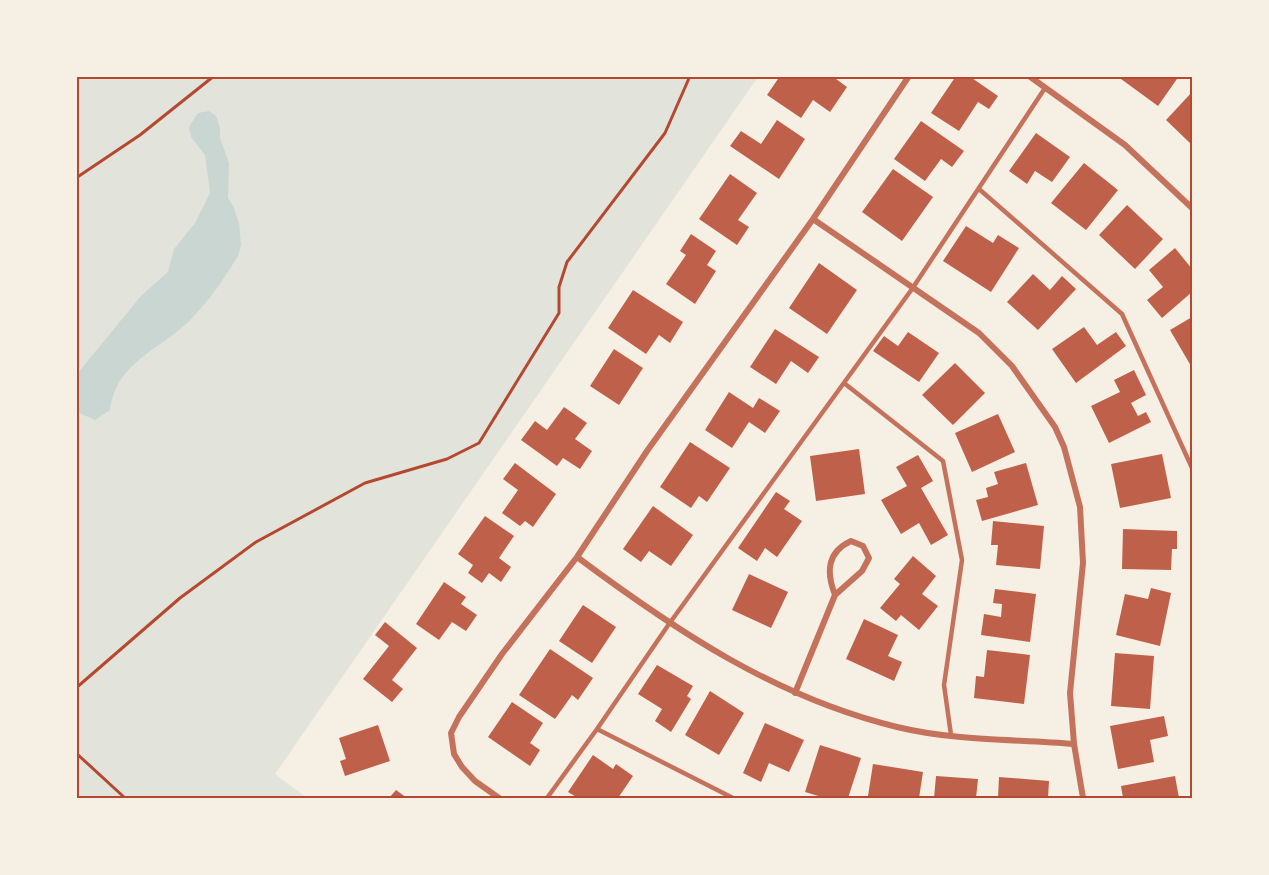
<svg xmlns="http://www.w3.org/2000/svg" width="1269" height="875" viewBox="0 0 1269 875" font-family="Manrope,sans-serif">
<style>
.green{fill:#e2e4dc}
.water{fill:#c9d6d2}
.building{fill:#bf614a}
.lines{fill:none;stroke-linecap:round;stroke-linejoin:round}
.path{stroke:#b5482f;stroke-width:3}
.service{stroke:#c5725c;stroke-width:4.5}
.minor{stroke:#c5725c;stroke-width:6}
.neatline{fill:none;stroke:#b5482f;stroke-width:2}
</style>
<rect width="100%" height="100%" fill="#f6efe4"/>
<path class="green" d="M76,77H758L275,774L307,798H77Z"/>
<path class="water" d="M209,111L216,116L220,128V138L229,163L228,198L234,208L239,223L241,245L238,256C225,277 211,298 194,316C163,350 117,359 110,410L95,420L77,412V374L141,296L168,272L174,249L195,223L210,193L205,155L191,137L189,127L198,113Z"/>
<path class="building" d="M780,76H832L847,87L830,112L813,100L801,118L767,95Z
M956,76H969L998,96L989,109L978,102L959,131L931,113Z
M1123,76H1179L1158,106L1121,79Z
M1192,92V145L1166,120Z
M777,120L805,139L779,179L730,146L741,131L761,144Z
M921,121L964,151L952,167L941,159L925,181L894,159Z
M1036,133L1070,157L1052,182L1035,171L1027,184L1009,171Z
M1084,163L1118,190L1086,230L1051,203Z
M893,169L933,197L902,241L862,212Z
M730,174L757,193L738,220L749,227L737,245L699,219Z
M1127,205L1163,239L1135,269L1099,235Z
M966,226L993,243L998,235L1019,248L991,292L943,261Z
M691,234L716,251L707,265L716,271L695,304L666,284L686,255L680,251Z
M1175,248L1192,269V292L1162,318L1147,300L1163,287L1149,270Z
M819,263L857,290L827,334L789,308Z
M1033,274L1050,290L1062,276L1076,289L1038,330L1007,302Z
M633,290L683,322L670,343L659,335L646,354L608,328Z
M1192,317V365L1191,366L1170,330Z
M1084,327L1097,345L1116,332L1126,346L1076,383L1052,349Z
M775,329L819,357L808,373L791,361L776,384L750,367Z
M908,332L939,353L919,382L873,351L884,336L898,346Z
M614,349L643,368L619,405L590,386Z
M955,363L985,393L953,425L922,395Z
M1134,370L1146,395L1131,403L1138,416L1146,412L1151,422L1109,443L1091,406L1120,392L1114,380Z
M729,392L753,408L759,398L780,411L765,433L749,422L732,448L705,430Z
M564,407L587,423L575,439L592,451L580,469L563,458L557,466L521,440L535,421L547,430Z
M998,414L1015,452L972,472L955,433Z
M690,442L730,468L707,502L699,496L691,508L660,487Z
M859,449L865,494L816,501L810,456Z
M1162,454L1171,498L1120,508L1111,464Z
M918,455L933,481L921,488L948,535L931,545L919,523L901,534L881,500L907,486L896,467Z
M515,463L556,494L533,527L525,521L520,526L502,513L518,490L503,479Z
M1026,463L1038,505L982,521L976,500L988,497L986,488L998,484L994,472Z
M776,492L790,501L784,509L802,521L777,557L765,548L757,561L738,548Z
M653,506L693,535L671,566L649,551L641,562L623,549Z
M485,516L514,536L499,558L511,567L501,582L489,573L482,583L468,573L473,565L458,554Z
M993,521L1044,526L1040,569L996,565L998,545H991Z
M1123,529L1177,531V549H1172L1171,570L1122,569Z
M913,556L936,576L922,594L938,606L919,630L901,615L896,621L880,608L900,584L894,579Z
M749,574L788,592L771,628L732,610Z
M444,582L466,597L461,604L477,615L466,631L452,622L439,640L416,624Z
M1151,588L1171,593L1160,646L1116,635L1125,594L1148,599Z
M995,589L1036,594L1030,642L981,635L984,614L1001,617L1002,604L993,603Z
M583,605L616,627L592,663L559,641Z
M864,619L898,635L888,656L902,662L894,681L846,659Z
M385,622L417,648L392,680L403,689L392,702L363,679L389,646L375,635Z
M550,649L593,678L578,700L572,695L555,719L519,695Z
M987,650L1030,655L1024,704L974,698L976,676L984,677Z
M1115,653L1154,656L1150,709L1111,706Z
M657,665L693,686L687,696L691,699L671,732L655,721L662,709L638,694Z
M710,691L744,713L719,755L685,735Z
M512,702L543,723L530,743L540,750L530,766L488,737Z
M1164,716L1168,736L1150,740L1154,762L1118,769L1110,726Z
M765,723L804,740L789,772L769,763L761,782L743,773Z
M378,725L390,761L345,776L340,761L346,759L339,738Z
M820,745L861,758L848,798H825L805,792Z
M593,755L613,769L616,764L633,776L618,798H578L568,792Z
M873,764L923,772L919,798L868,796Z
M936,776L978,779L976,798H934Z
M1175,776L1179,798H1123L1121,786Z
M999,777L1049,781L1048,798H998Z
M396,790L407,798H389Z"/>
<g class="lines">
<path class="path" d="M76,178L140,135L214,76
M76,688L180,598L256,542L365,483L447,459L479,443L559,313V287L567,262L665,133L690,76
M76,753L125,798"/>
<path class="service" d="M979,189L1122,314L1192,468
M844,383L943,461L962,560L944,685L951,735
M597,729L669,624L912,289L1045,88
M547,798L597,729L733,798"/>
<path class="minor" d="M1029,76L1125,145L1192,208
M813,219L979,333L1012,366L1055,427L1064,447L1080,507L1083,563L1070,693L1074,744L1083,798
M851,541L863,546L869,558L862,571L835,595C826,572 827,552 851,541Z
M577,557C675,630 776,698 897,727C955,741 1015,739 1074,744
M795,693L835,595
M499,798L475,781L462,767L454,754L451,733L459,717L502,654L577,557L647,451L813,219L909,76"/>
</g>
<rect width="1269" height="875" fill="none" stroke="#f6efe4" stroke-width="156"/>
<rect x="78" y="78" width="1113" height="719" class="neatline"/>
</svg>
